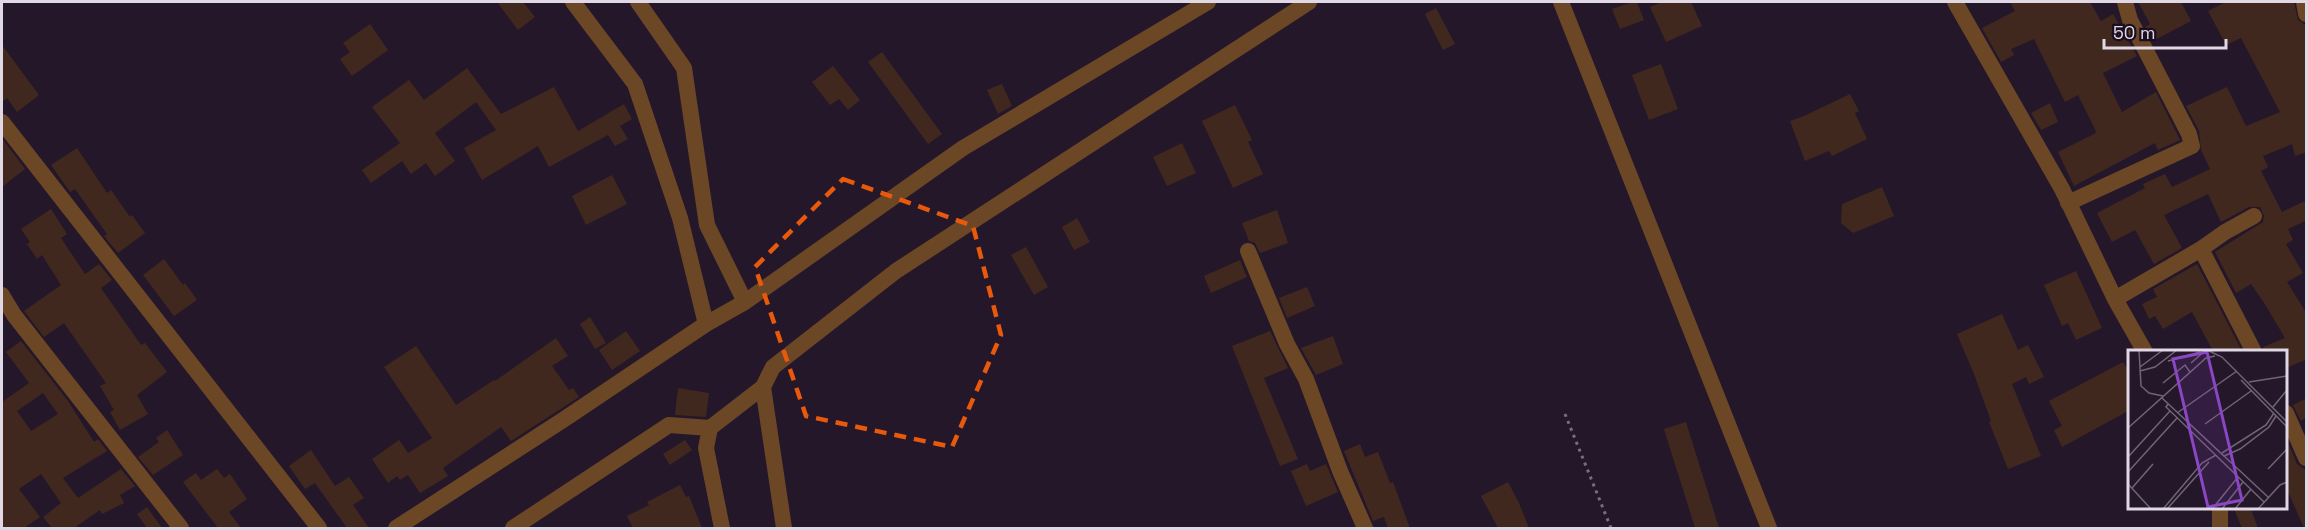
<svg xmlns="http://www.w3.org/2000/svg" width="2308" height="530" viewBox="0 0 2308 530" font-family="'Space Grotesk',sans-serif">
<style>
.building{fill:#41281f;fill-rule:evenodd}
.lines{fill:none;stroke-linecap:round;stroke-linejoin:round}
.path{stroke:#786d7e;stroke-width:3;stroke-dasharray:3 4.5;stroke-linecap:butt}
.minor{stroke:#6c4726;stroke-width:16}
.marked{fill:none;stroke:#e8590c;stroke-width:4.5;stroke-dasharray:12 8;stroke-linejoin:round}
.inset-road{fill:none;stroke:#706475;stroke-width:1.5}
.view{fill:#8a46c5;fill-opacity:0.15;stroke:#8a46c5;stroke-width:3}
.inset-edge{fill:none;stroke:#e1d8e5;stroke-width:3}
</style>
<rect width="100%" height="100%" fill="#24172a"/>
<path class="building" d="M497,2H523L535,17L518,30Z
M1633,2H1637L1644,20L1620,29L1612,9Z
M1662,2H1691L1702,26L1666,42L1650,7Z
M2010,2H2090L2101,21L2113,14L2137,56L2103,73L2122,112L2156,92L2180,140L2158,150L2155,143L2074,186L2058,152L2096,133L2095,129L2078,95L2065,102L2034,39L2011,49L2014,55L2001,62L1982,28L2015,11Z
M2138,2H2181L2191,21L2153,41L2145,27L2150,24Z
M2226,2H2294L2298,20L2307,26V152L2295,156L2292,144L2263,156L2268,167L2261,171L2282,212L2307,200V220L2288,229L2293,240L2286,244L2303,273L2287,282L2307,314V359L2286,368V351H2264L2263,347L2285,338L2263,301L2251,284L2236,293L2215,252L2263,222L2264,216L2260,207H2249L2221,222L2208,194L2164,215L2182,248L2154,264L2135,230L2112,242L2097,213L2145,188L2143,184L2165,174L2172,187L2210,169L2201,150L2199,131L2186,106L2227,87L2246,126L2280,112L2241,38L2226,45L2208,11Z
M1436,8L1455,44L1443,50L1425,14Z
M370,24L388,50L352,76L340,59L350,52L343,43Z
M2,45L39,95L17,112L7,98L2,102Z
M882,52L942,134L928,144L868,62Z
M1661,64L1678,109L1649,120L1632,75Z
M833,66L860,100L848,110L839,99L830,105L812,82Z
M467,68L501,114L554,87L578,131L624,104L632,119L620,126L628,139L615,146L608,135L549,167L538,146L482,180L464,148L496,130L476,102L435,133L455,161L435,176L426,163L411,174L402,161L371,183L362,170L400,143L372,107L409,80L424,100Z
M1002,84L1012,106L998,114L987,90Z
M1850,94L1859,111L1855,113L1867,139L1832,156L1829,151L1805,161L1790,121L1804,116Z
M2050,103L2058,122L2041,130L2031,113Z
M1235,105L1252,140L1248,142L1263,174L1233,188L1202,121Z
M2,138L25,169L2,187Z
M1182,143L1196,173L1167,186L1153,157Z
M77,148L107,193L111,190L130,217L132,215L145,233L118,253L104,236L107,234L75,189L70,192L51,165Z
M612,175L627,204L586,225L572,196Z
M1882,187L1894,216L1853,233L1841,223L1842,204Z
M51,209L67,234L61,238L85,274L99,264L112,280L101,288L141,345L145,343L167,372L137,395L148,414L120,430L110,412L114,410L100,386L106,383L64,323L44,337L24,311L61,285L42,255L37,259L27,244L30,242L21,229Z
M1277,210L1288,243L1260,253L1255,243L1249,241L1242,223Z
M1077,218L1090,242L1074,250L1062,227Z
M1026,247L1048,287L1034,295L1011,255Z
M164,259L183,285L185,283L197,300L174,316L143,275Z
M1240,260L1247,277L1211,293L1204,276Z
M2197,264L2242,351H2213L2192,312L2163,329L2155,316L2149,319L2142,304L2157,297L2153,289Z
M2076,271L2102,328L2076,340L2068,323L2062,326L2044,285Z
M1307,287L1315,306L1287,318L1279,298Z
M2002,314L2018,350L2028,345L2044,377L2029,384L2026,377L2012,384L2041,456L2008,469L1989,422L1991,421L1974,374L1957,334Z
M590,317L606,343L595,349L580,324Z
M626,331L640,351L612,370L599,350Z
M1270,331L1288,368L1264,378L1298,459L1280,466L1232,346Z
M1333,336L1343,364L1316,375L1301,348Z
M556,338L568,356L552,366L569,390L573,388L579,397L511,441L501,427L443,468L448,476L420,493L408,475L400,480L397,476L388,483L372,459L399,440L408,453L432,438L384,367L416,346L456,405L494,380L495,381Z
M21,341L68,401L94,442L98,439L107,451L63,478L78,498L121,469L135,486L120,495L124,503L102,514L100,510L74,528H52L43,517L61,503L41,474L19,489L40,517L24,528H2V402L29,383L6,352ZM43,393L58,414L31,431L17,411Z
M2123,362L2130,374V410L2062,447L2054,430L2062,426L2049,401Z
M678,388L709,393L706,417L675,415Z
M2307,398V417L2301,421L2293,405Z
M1686,422L1719,528H1695L1664,429Z
M167,430L183,455L153,475L138,457L159,442L156,438Z
M2286,438L2297,464L2307,471V528H2304L2286,487Z
M685,440L692,450L670,465L663,454Z
M1360,444L1365,457L1378,452L1390,483L1393,482L1410,528H1388L1384,517L1373,521L1344,451Z
M311,450L335,486L349,477L364,498L353,505L369,528H347L315,483L305,489L289,466Z
M1307,464L1310,471L1326,464L1338,492L1306,506L1291,471Z
M217,469L224,478L230,474L247,499L229,512L241,528H218L183,482L196,473L201,480Z
M1508,482L1519,503L1529,528H1498L1481,496Z
M680,485L686,497L689,496L702,528H633L627,516L649,505L647,502Z
M147,507L162,528H147L137,514Z
M2233,507H2250L2258,528H2242Z"/>
<g class="lines">
<path class="path" d="M1565,414L1611,528"/>
<path class="minor" d="M573,2L635,84L680,218L706,324
M638,2L684,68L707,225L745,302
M1561,2L1769,528
M1955,2L2062,189L2115,299L2145,352
M2304,2L2306,14
M2,122L319,528
M2068,203L2192,146L2189,134L2130,20L2125,2
M2201,249L2254,352
M1248,251L1287,344L1306,379L1340,471L1365,528
M2,295L14,315L181,528
M2115,299L2201,249L2225,232L2254,216
M763,387L784,528
M2286,413L2306,458
M2220,508V528
M396,528L563,420L706,324L745,302L963,148L1208,2
M513,528L669,425L710,428
M722,528L706,448L710,428L763,387L773,367L896,271L1309,2"/>
</g>
<path class="marked" d="M843,179L973,226L1001,335L952,447L806,416L755,267Z"/>
<g transform="translate(2128 350)">
<rect width="159" height="159" fill="#24172a"/>
<path class="inset-road" d="M11,0L13,36L21,43L35,46M79,0L94,7L159,72M40,11L72,2M63,13L78,0M12,17L35,0M12,21L27,17L49,0M113,30L159,77M121,32L159,26M35,33L57,15L62,22M34,48L96,106L112,99L141,77L148,66M40,54L38,57L136,152M145,57L159,40M49,63L109,21M77,74L123,41M0,78L78,8L87,6M94,103L138,75L146,63M96,106L140,147M0,107L42,61M140,119L159,99M0,122L49,68M0,134L23,159M4,138L25,114M85,158L110,127M35,159L74,113L88,105M39,159L81,112M94,159L115,132M107,159L123,139M130,159L152,135L159,132"/>
<path class="view" d="M79,2L114,150L80,157L45,9Z"/>
<rect width="159" height="159" class="inset-edge"/>
</g>
<rect width="2308" height="530" fill="none" stroke="#e1d8e5" stroke-width="6"/>
<path d="M2104 39v9h122v-9" fill="none" stroke="#e1d8e5" stroke-width="3"/>
<text x="2113" y="39" font-size="18" fill="#e1d8e5" stroke="#1b0e20" stroke-width="4.5" paint-order="stroke">50 m</text>
</svg>
